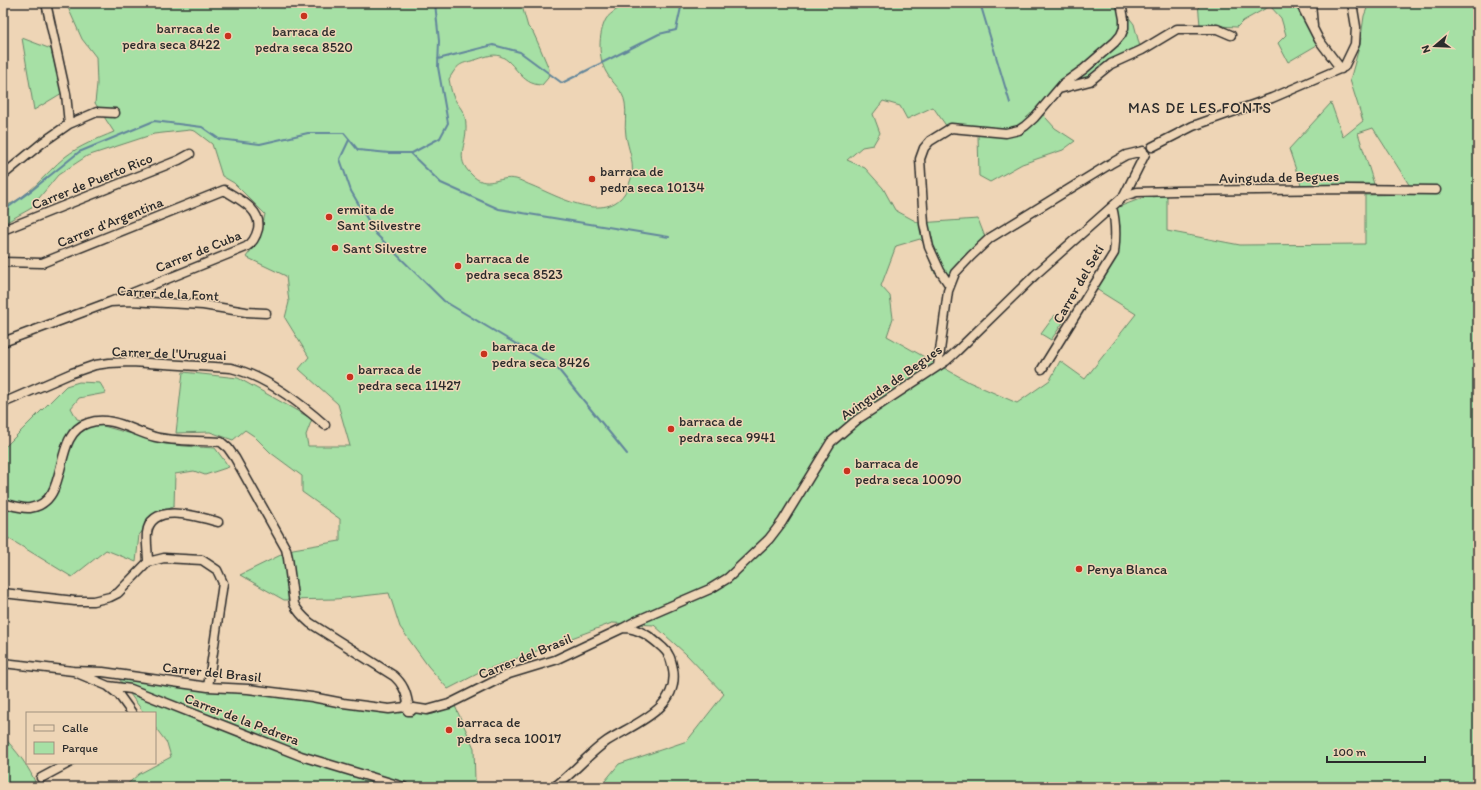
<svg xmlns="http://www.w3.org/2000/svg" width="1481" height="790" viewBox="0 0 1481 790" font-family="Itim,sans-serif">
<style>
.green{fill:#a6e0a5;stroke:#688668}
.lines{fill:none;stroke-linecap:round;stroke-linejoin:round}
.stream{stroke:#62869b;stroke-width:2}
.minor-casing{stroke:#2b2b2b;stroke-width:11}
.minor{stroke:#eed5b6;stroke-width:8}
.poi-dot{fill:#c8321e;stroke:#eed5b6;stroke-width:1.5}
.labels{text-anchor:middle;stroke-width:3;stroke-linejoin:round;paint-order:stroke}
.poi-label{font-size:14px;fill:#2b2b2b;stroke:#eed5b6;text-anchor:start}
.street-label{font-size:14px;fill:#2b2b2b;stroke:#eed5b6}
.neighbourhood-label{font-size:15px;letter-spacing:1px;fill:#2b2b2b;stroke:#eed5b6}
</style>
<rect width="100%" height="100%" fill="#eed5b6"/>
<filter id="ink" filterUnits="userSpaceOnUse"><feTurbulence type="fractalNoise" baseFrequency=".025" numOctaves="2"/><feDisplacementMap in="SourceGraphic" scale="8" xChannelSelector="R" yChannelSelector="G"/><feConvolveMatrix kernelMatrix="1 2 1 2 8 2 1 2 1" color-interpolation-filters="sRGB"/></filter>
<g filter="url(#ink)">
<path class="green" d="M66,3H524L522,6L528,27L533,32L538,43L549,69L548,78L542,85C520,85 516,62 500,56C492,53 482,58 475,60C459,64 458,64 449,79C450,84 451,91 453,96C459,108 466,111 466,126C467,145 454,158 471,174C487,191 498,175 516,179C521,180 527,184 533,186C557,196 607,225 626,191C628,187 631,180 632,175C634,161 628,148 626,136C624,125 627,113 625,103C623,90 612,83 606,72C598,58 598,34 606,19C610,13 621,7 628,3H1123L1124,11L1134,24L1140,47L1089,80L1059,84L1037,108L1055,128L1075,141L1063,150L1022,164L990,182L979,176L978,135L947,127L933,107L907,119L900,106L883,101L873,114L880,133L873,145L862,147L847,160L865,168L883,188L895,210L919,223L978,219L985,237L950,274H935L923,242L920,239L896,246L881,286L890,296L893,318L887,336L969,382L1017,403L1050,380L1060,361L1085,379L1136,314L1096,289L1117,251L1120,226L1116,208L1145,197L1167,196V231L1240,245L1365,244V195L1415,194L1373,128L1358,133L1374,184L1301,185L1289,149L1331,103L1343,137L1363,121L1350,80L1360,44L1364,16L1369,3H1478V787C1447,787 1414,789 1383,787C1356,785 1328,781 1301,787H600L619,764L687,741L724,694L686,654L654,625L612,623L483,671L448,689L428,666L400,627L389,593L336,599L284,600L240,575L293,549L340,541V519L302,492V476L271,453L254,436L245,430L233,440L210,432L176,433L183,372L238,378L312,419L306,435L308,446H350L338,404L299,369L309,357L285,318L289,302L286,276L246,257L260,238L265,214L234,183L222,176L212,144L195,131L190,130L154,134L87,156L58,175L30,209L3,224V207C29,198 44,174 65,157C79,146 97,139 114,132L95,103L97,84L96,57L82,39Z
M1198,3H1295L1317,45L1288,62L1278,43L1286,35L1281,18L1270,6L1243,21L1237,27L1200,25Z
M22,38L51,49L62,93L34,110Z
M1055,315L1064,321L1051,340L1041,334Z
M79,382L100,383L106,393L79,398L71,408L77,419C109,427 139,437 171,444C185,447 200,447 215,448L229,467L205,475L194,471L175,474L174,506L156,516L139,535L136,562L106,550L72,577L3,535V447L6,446L66,386Z
M119,679L432,714L455,706L474,748L475,781L478,787H124L139,774L171,757L167,743L155,727V713H144Z
M3,736C17,752 30,767 37,787H3Z"/>
<g class="lines">
<path class="stream" d="M980,3L1010,103
M438,59L493,45L520,52L562,83L659,34L676,30L682,3
M349,140L340,159L351,191L376,234L444,301L558,369L627,454
M410,153L441,183L499,209L669,237
M3,211L32,190L79,152L154,121L202,127L219,139L260,144L308,133H344L358,150L389,153H412L440,138L448,123L438,67L439,41L435,3"/>
<g class="minor-casing">
<path id="minor" d="M46,3L66,94L69,124
M1300,3L1319,40L1341,69
M1311,3L1313,26
M1059,89L1090,81L1111,64L1142,50L1177,29H1217L1231,35
M1152,147L1193,126L1272,98L1344,67L1355,44L1356,27L1352,3
M3,175L42,143L69,124L97,112L115,113
M1124,196L1137,192L1176,191L1347,189L1436,190
M3,230L179,160L190,154
M3,262L42,263L224,190C238,199 262,209 258,229C256,237 253,243 246,247L110,302
M950,286L940,271L929,247L927,238L924,224L920,159L924,148L930,141L951,128L1006,133L1019,130L1025,126L1034,118L1063,84L1084,69L1115,42L1121,35L1124,28V19L1121,3
M3,342L110,302L130,301L203,305L246,312L266,313
M938,366L948,291L955,273L971,256L990,238L1110,164L1126,155L1143,151
M1042,369L1114,253C1116,237 1116,222 1112,207
M3,403L72,373L95,365L109,363L131,362L231,368C265,376 299,402 325,425
M3,503C11,505 22,509 30,508C72,502 50,435 88,423C112,415 132,431 155,437C176,442 199,440 221,442L228,448L235,458L286,549L288,558L294,604C298,612 303,617 310,623L394,676C403,684 406,692 408,703L406,705L405,707
M148,562C148,553 146,543 147,533C151,501 199,517 218,522
M3,593L75,601H93L110,597L118,593L148,562L164,558L202,560L217,570L223,583L208,687
M3,663L73,671L103,672L208,687L248,689L312,697L343,703L389,709L405,707
M77,673L108,686L131,689L301,756L404,787
M109,687L119,695L132,713
M405,707L408,711H411L414,708L427,710L449,704L509,674L555,660L623,628L636,621L710,589L728,578L769,539L782,522L831,442L858,419L946,361L957,351L1035,275L1124,196L1145,154
M41,778L69,763
M554,787C573,774 588,754 607,741C633,724 680,709 673,669C671,660 670,654 663,648C651,637 639,628 623,628"/>
</g>
<use href="#minor" class="minor"/>
</g>
</g>
<g class="poi-dot">
<circle cx="304" cy="16" r="4"/>
<circle cx="228" cy="36" r="4"/>
<circle cx="592" cy="179" r="4"/>
<circle cx="329" cy="217" r="4"/>
<circle cx="335" cy="248" r="4"/>
<circle cx="458" cy="266" r="4"/>
<circle cx="484" cy="354" r="4"/>
<circle cx="350" cy="377" r="4"/>
<circle cx="671" cy="429" r="4"/>
<circle cx="847" cy="471" r="4"/>
<circle cx="1079" cy="569" r="4"/>
<circle cx="449" cy="730" r="4"/>
</g>
<g class="labels">
<g class="poi-label">
<text x="220" y="33" text-anchor="end">barraca de<tspan x="220" dy="16">pedra seca 8422</tspan></text>
<text x="304" y="36" text-anchor="middle">barraca de<tspan x="304" dy="16">pedra seca 8520</tspan></text>
<text x="600" y="176">barraca de<tspan x="600" dy="16">pedra seca 10134</tspan></text>
<text x="337" y="214">ermita de<tspan x="337" dy="16">Sant Silvestre</tspan></text>
<text x="343" y="253">Sant Silvestre</text>
<text x="466" y="263">barraca de<tspan x="466" dy="16">pedra seca 8523</tspan></text>
<text x="492" y="351">barraca de<tspan x="492" dy="16">pedra seca 8426</tspan></text>
<text x="358" y="374">barraca de<tspan x="358" dy="16">pedra seca 11427</tspan></text>
<text x="679" y="426">barraca de<tspan x="679" dy="16">pedra seca 9941</tspan></text>
<text x="855" y="468">barraca de<tspan x="855" dy="16">pedra seca 10090</tspan></text>
<text x="1087" y="574">Penya Blanca</text>
<text x="457" y="727">barraca de<tspan x="457" dy="16">pedra seca 10017</tspan></text>
</g>
<g class="street-label">
<text transform="translate(1279 177) rotate(-1)" y="5">Avinguda de Begues</text>
<text transform="translate(92 181) rotate(-22)" y="5">Carrer de Puerto Rico</text>
<text transform="translate(110 222) rotate(-22)" y="5">Carrer d'Argentina</text>
<text transform="translate(198 251) rotate(-22)" y="5">Carrer de Cuba</text>
<text transform="translate(1078 284) rotate(-60)" y="5">Carrer del Setí</text>
<text transform="translate(168 293) rotate(3)" y="5">Carrer de la Font</text>
<text transform="translate(169 353) rotate(2)" y="5">Carrer de l'Uruguai</text>
<text transform="translate(891 382) rotate(-35)" y="5">Avinguda de Begues</text>
<text transform="translate(525 656) rotate(-22)" y="5">Carrer del Brasil</text>
<text transform="translate(212 672) rotate(6)" y="5">Carrer del Brasil</text>
<text transform="translate(242 719) rotate(21)" y="5">Carrer de la Pedrera</text>
</g>
<g class="neighbourhood-label">
<text x="1200" y="113">MAS DE LES FONTS</text>
</g>
</g>
<rect width="1481" height="790" fill="none" stroke="#eed5b6" stroke-width="16"/>
<rect x="8" y="8" width="1465" height="774" fill="none" stroke="#2b2b2b" stroke-width="1.5" filter="url(#ink)"/>
<rect x="26" y="712" width="130" height="52" fill="#eed5b6" stroke="#a0917e"/>
<rect x="34" y="725" width="20" height="6" fill="#eed5b6" stroke="#a0917e"/>
<text x="62" y="732" font-size="12" fill="#2b2b2b">Calle</text>
<rect x="34" y="742" width="20" height="12" fill="#a6e0a5" stroke="#a0917e"/>
<text x="62" y="752" font-size="12" fill="#2b2b2b">Parque</text>
<g transform="translate(1435 46) rotate(251)" stroke="#eed5b6" stroke-width="3" paint-order="stroke">
<path d="M0-3L7 15L0 10L-7 15Z" fill="#2b2b2b"/>
<text y="-6" font-size="11" font-weight="bold" text-anchor="middle" fill="#2b2b2b">N</text>
</g>
<path d="M1327 756v6h98v-6" fill="none" stroke="#2b2b2b" stroke-width="2"/>
<text x="1333" y="756" font-size="12" fill="#2b2b2b" stroke="#eed5b6" stroke-width="3" paint-order="stroke">100 m</text>
</svg>
